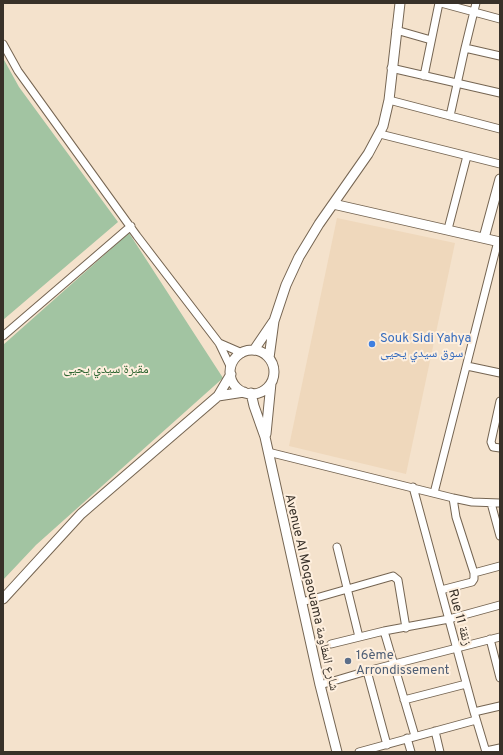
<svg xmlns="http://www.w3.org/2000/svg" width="503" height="755" viewBox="0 0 503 755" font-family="Overpass,'Noto Naskh Arabic',sans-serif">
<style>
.built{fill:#efd8bc}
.green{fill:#a2c4a2}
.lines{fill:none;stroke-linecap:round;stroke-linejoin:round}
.street-casing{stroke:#756552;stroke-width:9}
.secondary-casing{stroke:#756552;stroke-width:11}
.street{stroke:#fff;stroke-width:7}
.secondary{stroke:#fff;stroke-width:9}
.shop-dot{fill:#3f7fe0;stroke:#feefde;stroke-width:1.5}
.service-dot{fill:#5c6f8a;stroke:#feefde;stroke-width:1.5}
.labels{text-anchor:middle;stroke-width:4;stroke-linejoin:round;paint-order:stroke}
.shop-label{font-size:13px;fill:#366cbe;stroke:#feefde;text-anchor:start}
.park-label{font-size:13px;fill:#2d6530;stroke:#feefde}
.street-label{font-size:13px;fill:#383129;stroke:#feefde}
.service-label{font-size:13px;fill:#4e5e75;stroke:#feefde;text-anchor:start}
</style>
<rect width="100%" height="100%" fill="#f4e2cc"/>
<path class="built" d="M337,218L455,243L406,474L289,446Z"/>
<path class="green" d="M3,58L19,87L118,222L3,320Z
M129,233L223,378L36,545L3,580V345Z"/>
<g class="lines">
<g class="street-casing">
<path id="street" d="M441,3L500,19
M396,30L431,40
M3,44L18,71L137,236L219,343L231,368
M465,48L500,56
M391,68L500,93
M424,76L439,3
M389,100L500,129
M450,116L465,48L476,3
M380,134L500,164
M448,229L467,156
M3,336L131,226
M219,343L242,353
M467,366L500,373
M500,401L491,442L493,447L500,448
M268,452L453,498L472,502L500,503
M413,487L474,712L486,752
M434,493L498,241
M491,503L500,536
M337,547L359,637
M474,573L500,566
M441,590L472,582L474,579V573L456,517L453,498
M302,602L393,576L398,580L406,628
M384,631L415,736
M490,639L500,678
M331,644L384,631L449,619L500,605
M367,671L387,745
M320,685L367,671L500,637
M404,700L466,684
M474,712L500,706
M435,731L440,752
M407,738L411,752
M486,751L500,748
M359,752L476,720"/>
</g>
<g class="secondary-casing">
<path id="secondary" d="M333,204L500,242
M484,238L500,179
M254,350L273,322
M230 372a22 22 0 1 1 44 0a22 22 0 1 1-44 0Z
M269,358L274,321L286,285L299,257L319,224L368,154L383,126L389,100L400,3
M251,393L254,406L265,437L320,685L337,752
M218,396L244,392
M266,434L271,383
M3,599L81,514L218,396L231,374"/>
</g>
<use href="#street" class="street"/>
<use href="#secondary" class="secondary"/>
</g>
<circle class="shop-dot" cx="372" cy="344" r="4"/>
<circle class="service-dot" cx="348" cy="661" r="4"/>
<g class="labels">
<g class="shop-label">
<text x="380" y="342">Souk Sidi Yahya<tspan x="380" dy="15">سوق سيدي يحيى</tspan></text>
</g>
<g class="park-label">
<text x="106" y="373">مقبرة سيدي يحيى</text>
</g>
<g class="street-label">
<text transform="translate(313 592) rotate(77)" y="5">Avenue Al Moqaouama شارع المقاومة</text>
<text transform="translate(461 617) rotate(75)" y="5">Rue 11 زنقة</text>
</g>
<g class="service-label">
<text x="356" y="659">16ème<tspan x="356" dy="15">Arrondissement</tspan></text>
</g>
</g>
<rect width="503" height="755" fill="none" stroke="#383129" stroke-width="8"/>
</svg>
